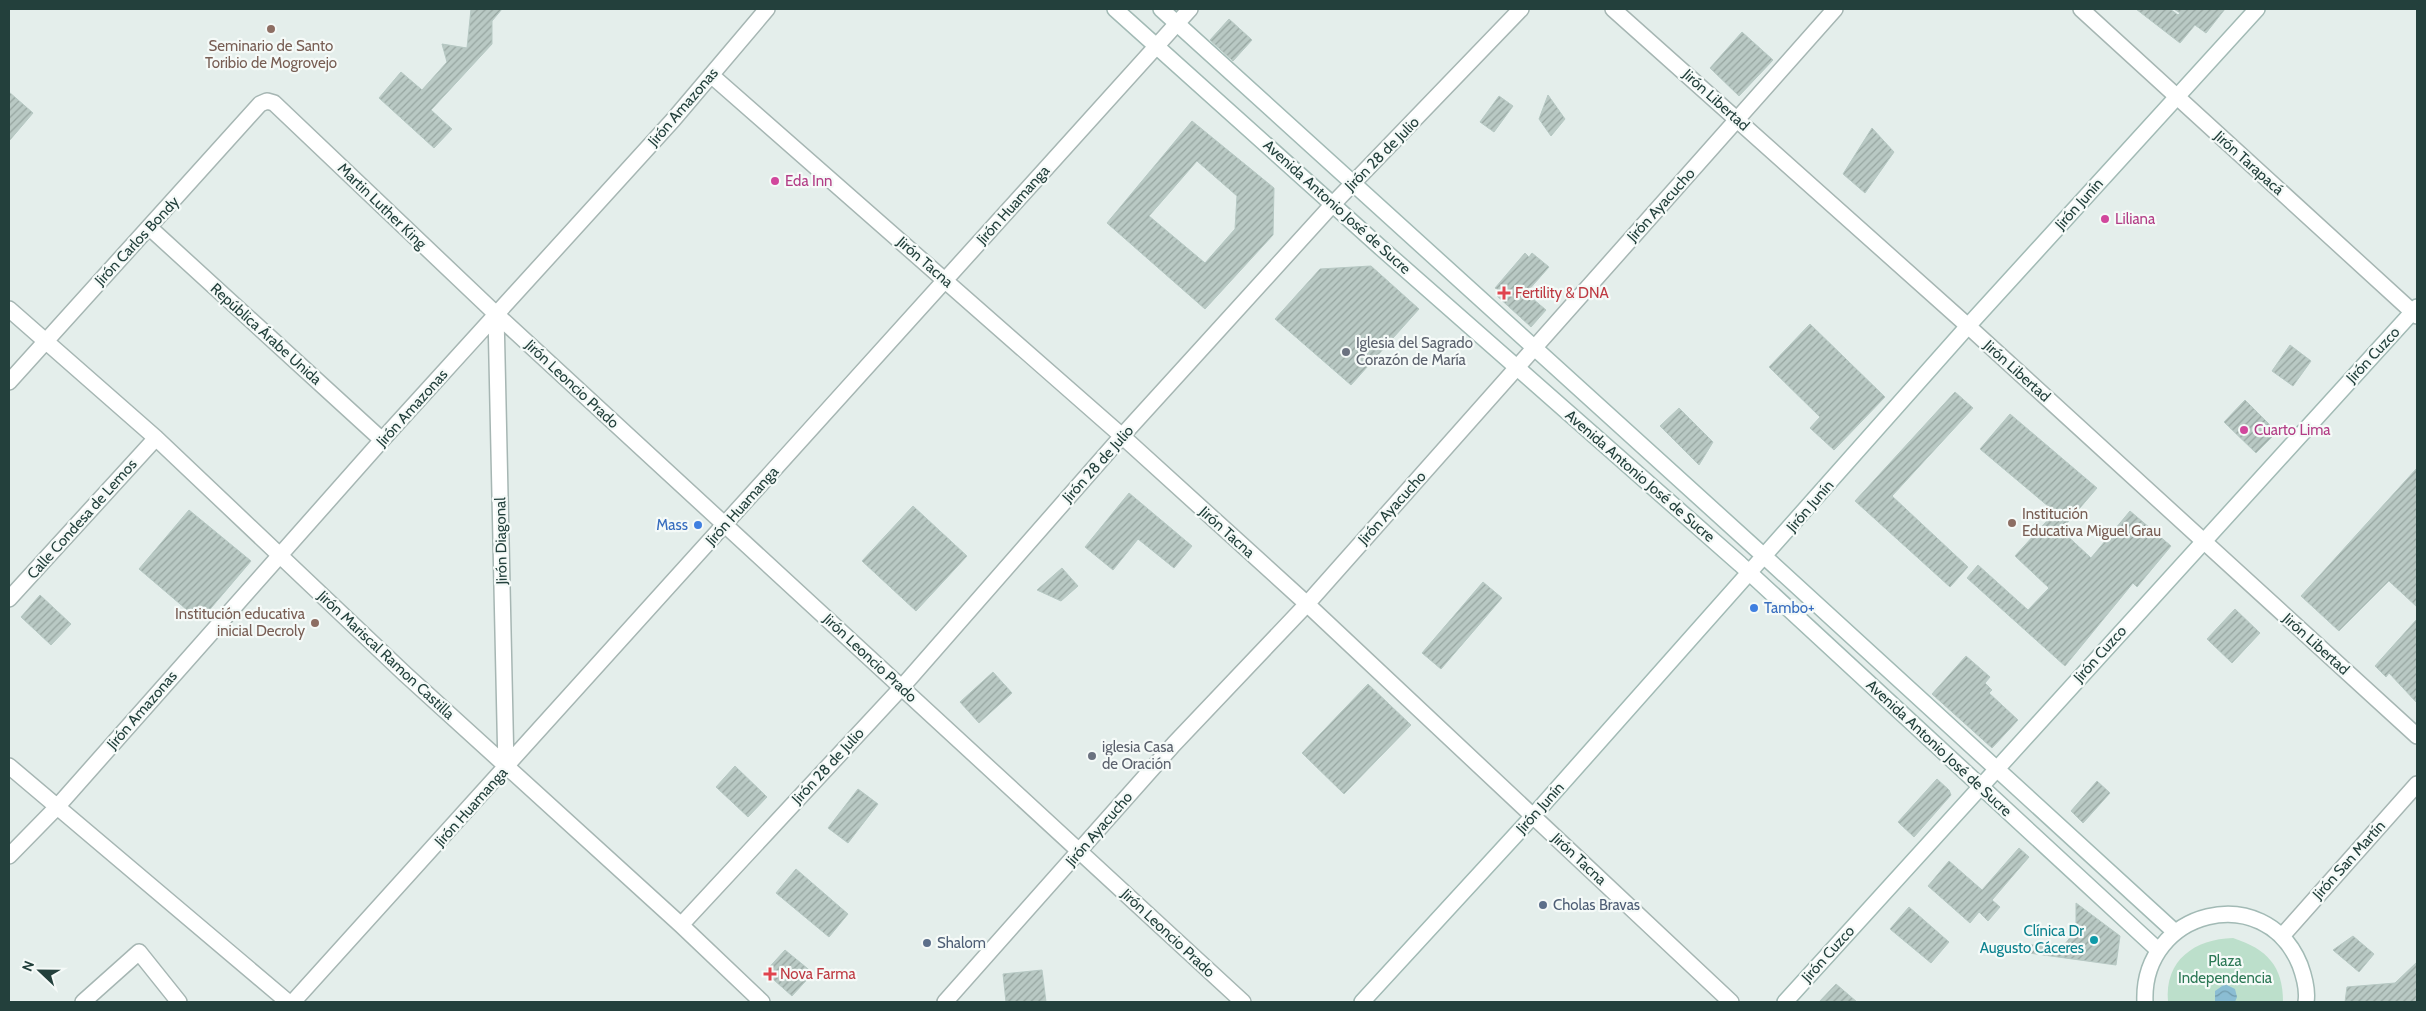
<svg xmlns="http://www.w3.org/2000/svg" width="2426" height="1011" viewBox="0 0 2426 1011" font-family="Cabin,sans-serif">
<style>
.park{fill:#bcdfcb}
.water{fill:url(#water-waves)}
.building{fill:url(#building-hatch);stroke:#b6c8c3;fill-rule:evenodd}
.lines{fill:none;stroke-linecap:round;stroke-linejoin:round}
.street-casing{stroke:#a6b6b3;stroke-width:18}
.secondary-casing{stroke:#a2bab5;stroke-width:18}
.street{stroke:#fff;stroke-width:15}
.secondary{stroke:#fff;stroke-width:15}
.education-dot{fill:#8d6e63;stroke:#f5faf8;stroke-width:2}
.hotel-dot{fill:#d1479c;stroke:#f5faf8;stroke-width:2}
.health-dot{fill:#e0444e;stroke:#f5faf8;stroke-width:2}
.worship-dot{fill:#6b7280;stroke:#f5faf8;stroke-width:2}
.shop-dot{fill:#3f7fe0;stroke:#f5faf8;stroke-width:2}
.service-dot{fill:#5c6f8a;stroke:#f5faf8;stroke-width:2}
.culture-dot{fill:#0f9aa8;stroke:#f5faf8;stroke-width:2}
.labels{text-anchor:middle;stroke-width:4.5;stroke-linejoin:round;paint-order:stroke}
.education-label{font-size:15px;fill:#785e54;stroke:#f5faf8}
.street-label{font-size:15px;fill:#23403c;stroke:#f5faf8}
.hotel-label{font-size:15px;fill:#b23c85;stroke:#f5faf8;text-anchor:start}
.health-label{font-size:15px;fill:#be3a42;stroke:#f5faf8;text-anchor:start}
.worship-label{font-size:15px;fill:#5b616d;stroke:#f5faf8;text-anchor:start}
.shop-label{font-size:15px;fill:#366cbe;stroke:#f5faf8;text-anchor:end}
.service-label{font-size:15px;fill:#4e5e75;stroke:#f5faf8;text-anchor:start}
.culture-label{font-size:15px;fill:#0d838f;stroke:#f5faf8;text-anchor:end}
.park-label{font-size:15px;fill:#2c7855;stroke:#f5faf8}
</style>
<defs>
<pattern id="water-waves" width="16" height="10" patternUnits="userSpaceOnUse" patternTransform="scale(1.25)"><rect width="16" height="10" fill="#8bbdd3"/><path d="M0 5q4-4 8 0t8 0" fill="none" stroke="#719bac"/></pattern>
<pattern id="building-hatch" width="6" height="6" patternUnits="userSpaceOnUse" patternTransform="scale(1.25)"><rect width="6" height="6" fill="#b9c9c4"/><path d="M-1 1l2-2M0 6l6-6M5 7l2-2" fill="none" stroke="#96a5a0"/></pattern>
</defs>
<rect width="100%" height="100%" fill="#e4eeeb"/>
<path class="park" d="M2233,938C2267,949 2283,966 2283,1002H2168C2164,960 2195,939 2233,938Z"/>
<path class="water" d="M2225,984L2235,989L2237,997L2235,1002H2215V991Z"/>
<path class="building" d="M471,9H502L492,21V44L431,110L452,129L434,148L379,98L401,72L422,90L447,62L442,44L467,48Z
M2136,9H2170L2178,15L2180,13L2174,9H2225L2206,33L2195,25L2180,43Z
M1229,19L1252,40L1233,61L1210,40Z
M1742,32L1773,60L1739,96L1710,68Z
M9,92L33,113L9,141Z
M1548,95L1565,119L1551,136L1539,119Z
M1499,96L1513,106L1494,132L1480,122Z
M1192,121L1274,188L1273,235L1205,309L1107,223ZM1197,161L1237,196L1235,229L1205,263L1149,216Z
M1872,128L1894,152L1865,193L1843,174Z
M1525,253L1529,257L1532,253L1549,267L1526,293L1546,310L1531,327L1496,295L1500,291L1495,288Z
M1371,266L1419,309L1351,385L1275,319L1320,269Z
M1810,324L1885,397L1834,450L1810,428L1820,417L1769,367Z
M2290,345L2311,361L2293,386L2272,371Z
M1955,392L1973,408L1892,496L1968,567L1950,587L1855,501Z
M2245,400L2277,432L2256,453L2224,422Z
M1679,408L1713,442L1699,465L1660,426Z
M2010,414L2097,488L2061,530L2091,558L2130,511L2171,546L2137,587L2133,583L2065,666L1967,578L1978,565L2028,610L2049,588L2015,556L2055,512L1980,449Z
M2417,468V607L2389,581L2339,631L2301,596Z
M1129,493L1192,546L1174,568L1138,539L1113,570L1085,547Z
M913,506L967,556L916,611L862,561Z
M189,510L251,561L200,621L139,569Z
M1062,568L1078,586L1061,601L1037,590Z
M1483,582L1502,598L1441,669L1422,653Z
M40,595L71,624L51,645L21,617Z
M2235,609L2260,633L2232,663L2207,639Z
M2417,619V703L2389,673L2386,677L2375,666Z
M1966,656L1990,677L1985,683L1992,690L1989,693L2018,720L1992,748L1932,694Z
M993,672L1012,693L979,723L960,702Z
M1368,684L1411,725L1344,794L1302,753Z
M735,766L767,797L748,817L716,787Z
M1937,779L1949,790L1951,795L1914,837L1898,822Z
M2097,781L2110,793L2083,823L2071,811Z
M858,789L878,804L848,843L828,828Z
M2019,848L2029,857L1992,900L2000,907L1988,921L1979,912L1970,923L1928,886L1949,861L1982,890Z
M796,869L848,914L829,937L776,893Z
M2076,903L2120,936L2116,965L2029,953L2030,945L2065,944L2076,930Z
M1909,907L1949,942L1931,963L1890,929Z
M2353,936L2374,954L2359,972L2333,950Z
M785,950L813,973L792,996L765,972Z
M2417,962V1002H2345L2347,987L2395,983Z
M1042,970L1046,1002H1006L1003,974Z
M1836,984L1857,1002H1819Z"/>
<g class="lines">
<g class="street-casing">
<path id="street" d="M1613,9L1968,326L2417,736
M2081,9L2417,316
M711,75L1122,436L1307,604L1731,1002
M150,228L382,440
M9,309L156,438L405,674L681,925L762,1002
M496,314L506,768
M9,382L260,104L267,101L274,103L496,314L1243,1002
M9,599L156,438
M9,766L288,1002
M9,856L57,807L382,440L673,120L767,9
M681,925L902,687L1122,436L1333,204L1521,9
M2282,936L2417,784
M83,1002L139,952L179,1002
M293,1002L1190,9
M945,1002L1174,744L1307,604L1835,9"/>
</g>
<g class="secondary-casing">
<path id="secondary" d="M1115,9L1380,247L1740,564L2158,950
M1161,9L1765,557L2175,932
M1362,1002L1533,816L1968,326L2257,9
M1785,1002L2417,307
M2145,1002C2141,910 2265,879 2300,965C2304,976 2308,990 2306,1002"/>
</g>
<use href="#street" class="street"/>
<use href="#secondary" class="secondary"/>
</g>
<g class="education-dot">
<circle cx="271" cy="29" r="5"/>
<circle cx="2012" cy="523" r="5"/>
<circle cx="315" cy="623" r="5"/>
</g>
<g class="hotel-dot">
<circle cx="775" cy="181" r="5"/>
<circle cx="2105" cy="219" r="5"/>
<circle cx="2244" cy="430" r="5"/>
</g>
<g class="health-dot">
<path d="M1501.5 285.5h5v5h5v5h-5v5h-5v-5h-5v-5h5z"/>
<path d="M767.5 966.5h5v5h5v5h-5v5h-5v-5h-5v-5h5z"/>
</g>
<g class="worship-dot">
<circle cx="1346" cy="352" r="5"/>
<circle cx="1092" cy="756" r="5"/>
</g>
<g class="shop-dot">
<circle cx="698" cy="525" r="5"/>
<circle cx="1754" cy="608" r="5"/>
</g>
<g class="service-dot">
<circle cx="1543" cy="905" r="5"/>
<circle cx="927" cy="943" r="5"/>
</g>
<circle class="culture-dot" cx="2094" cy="940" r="5"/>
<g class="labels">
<g class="education-label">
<text x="271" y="51">Seminario de Santo<tspan x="271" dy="17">Toribio de Mogrovejo</tspan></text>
<text x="2022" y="519" text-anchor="start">Institución<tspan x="2022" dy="17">Educativa Miguel Grau</tspan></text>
<text x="305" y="619" text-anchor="end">Institución educativa<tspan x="305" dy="17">inicial Decroly</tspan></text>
</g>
<g class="street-label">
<text transform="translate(1716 100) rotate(42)" y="5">Jirón Libertad</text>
<text transform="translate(683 107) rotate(-49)" y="5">Jirón Amazonas</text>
<text transform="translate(1382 154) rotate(-45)" y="5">Jirón 28 de Julio</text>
<text transform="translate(2249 163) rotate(42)" y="5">Jirón Tarapacá</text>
<text transform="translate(2079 204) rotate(-48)" y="5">Jirón Junín</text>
<text transform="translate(1013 205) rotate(-48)" y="5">Jirón Huamanga</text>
<text transform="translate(1661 205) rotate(-48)" y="5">Jirón Ayacucho</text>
<text transform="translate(382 206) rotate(44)" y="5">Martin Luther King</text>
<text transform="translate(1337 207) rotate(42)" y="5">Avenida Antonio José de Sucre</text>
<text transform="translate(137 241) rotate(-47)" y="5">Jirón Carlos Bondy</text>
<text transform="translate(925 262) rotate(41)" y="5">Jirón Tacna</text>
<text transform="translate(266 334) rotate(42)" y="5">República Árabe Unida</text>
<text transform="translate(2373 355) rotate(-47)" y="5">Jirón Cuzco</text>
<text transform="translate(2017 371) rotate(42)" y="5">Jirón Libertad</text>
<text transform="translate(572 384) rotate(43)" y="5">Jirón Leoncio Prado</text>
<text transform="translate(412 408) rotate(-48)" y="5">Jirón Amazonas</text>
<text transform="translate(1098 464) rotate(-48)" y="5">Jirón 28 de Julio</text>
<text transform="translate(1640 476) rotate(41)" y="5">Avenida Antonio José de Sucre</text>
<text transform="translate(742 506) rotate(-48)" y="5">Jirón Huamanga</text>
<text transform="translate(1810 506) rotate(-49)" y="5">Jirón Junín</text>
<text transform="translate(1392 508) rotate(-48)" y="5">Jirón Ayacucho</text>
<text transform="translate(82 519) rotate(-48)" y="5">Calle Condesa de Lemos</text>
<text transform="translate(1227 532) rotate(42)" y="5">Jirón Tacna</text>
<text transform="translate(501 541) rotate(-91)" y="5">Jirón Diagonal</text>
<text transform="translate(2316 644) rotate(42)" y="5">Jirón Libertad</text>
<text transform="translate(2100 654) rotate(-48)" y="5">Jirón Cuzco</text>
<text transform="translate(386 655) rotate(43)" y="5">Jirón Mariscal Ramon Castilla</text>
<text transform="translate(870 658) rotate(43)" y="5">Jirón Leoncio Prado</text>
<text transform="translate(142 710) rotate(-49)" y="5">Jirón Amazonas</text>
<text transform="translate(1939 748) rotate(43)" y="5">Avenida Antonio José de Sucre</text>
<text transform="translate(828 766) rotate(-47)" y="5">Jirón 28 de Julio</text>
<text transform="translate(471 807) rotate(-48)" y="5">Jirón Huamanga</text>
<text transform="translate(1540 808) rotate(-48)" y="5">Jirón Junín</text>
<text transform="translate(1099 829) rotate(-49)" y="5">Jirón Ayacucho</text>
<text transform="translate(1579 859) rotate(43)" y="5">Jirón Tacna</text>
<text transform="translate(2349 860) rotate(-48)" y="5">Jirón San Martín</text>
<text transform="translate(1168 933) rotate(43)" y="5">Jirón Leoncio Prado</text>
<text transform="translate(1828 954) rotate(-48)" y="5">Jirón Cuzco</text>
</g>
<g class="hotel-label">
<text x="785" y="186">Eda Inn</text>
<text x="2115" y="224">Liliana</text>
<text x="2254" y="435">Cuarto Lima</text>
</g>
<g class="health-label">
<text x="1515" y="298">Fertility &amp; DNA</text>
<text x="780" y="979">Nova Farma</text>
</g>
<g class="worship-label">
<text x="1356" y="348">Iglesia del Sagrado<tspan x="1356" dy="17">Corazón de María</tspan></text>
<text x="1102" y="752">iglesia Casa<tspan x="1102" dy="17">de Oración</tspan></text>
</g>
<g class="shop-label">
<text x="688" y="530">Mass</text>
<text x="1764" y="613" text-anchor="start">Tambo+</text>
</g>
<g class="service-label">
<text x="1553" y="910">Cholas Bravas</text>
<text x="937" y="948">Shalom</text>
</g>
<g class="culture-label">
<text x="2084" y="936">Clínica Dr<tspan x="2084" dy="17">Augusto Cáceres</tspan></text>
</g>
<g class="park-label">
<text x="2225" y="966">Plaza<tspan x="2225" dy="17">Independencia</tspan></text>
</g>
</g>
<rect width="2426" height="1011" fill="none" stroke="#23403c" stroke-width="20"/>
<g transform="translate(40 971) rotate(292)" stroke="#f5faf8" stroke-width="4" paint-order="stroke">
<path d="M0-4L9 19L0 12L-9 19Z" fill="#23403c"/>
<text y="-8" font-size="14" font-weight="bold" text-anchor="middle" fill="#23403c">N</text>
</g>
</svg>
